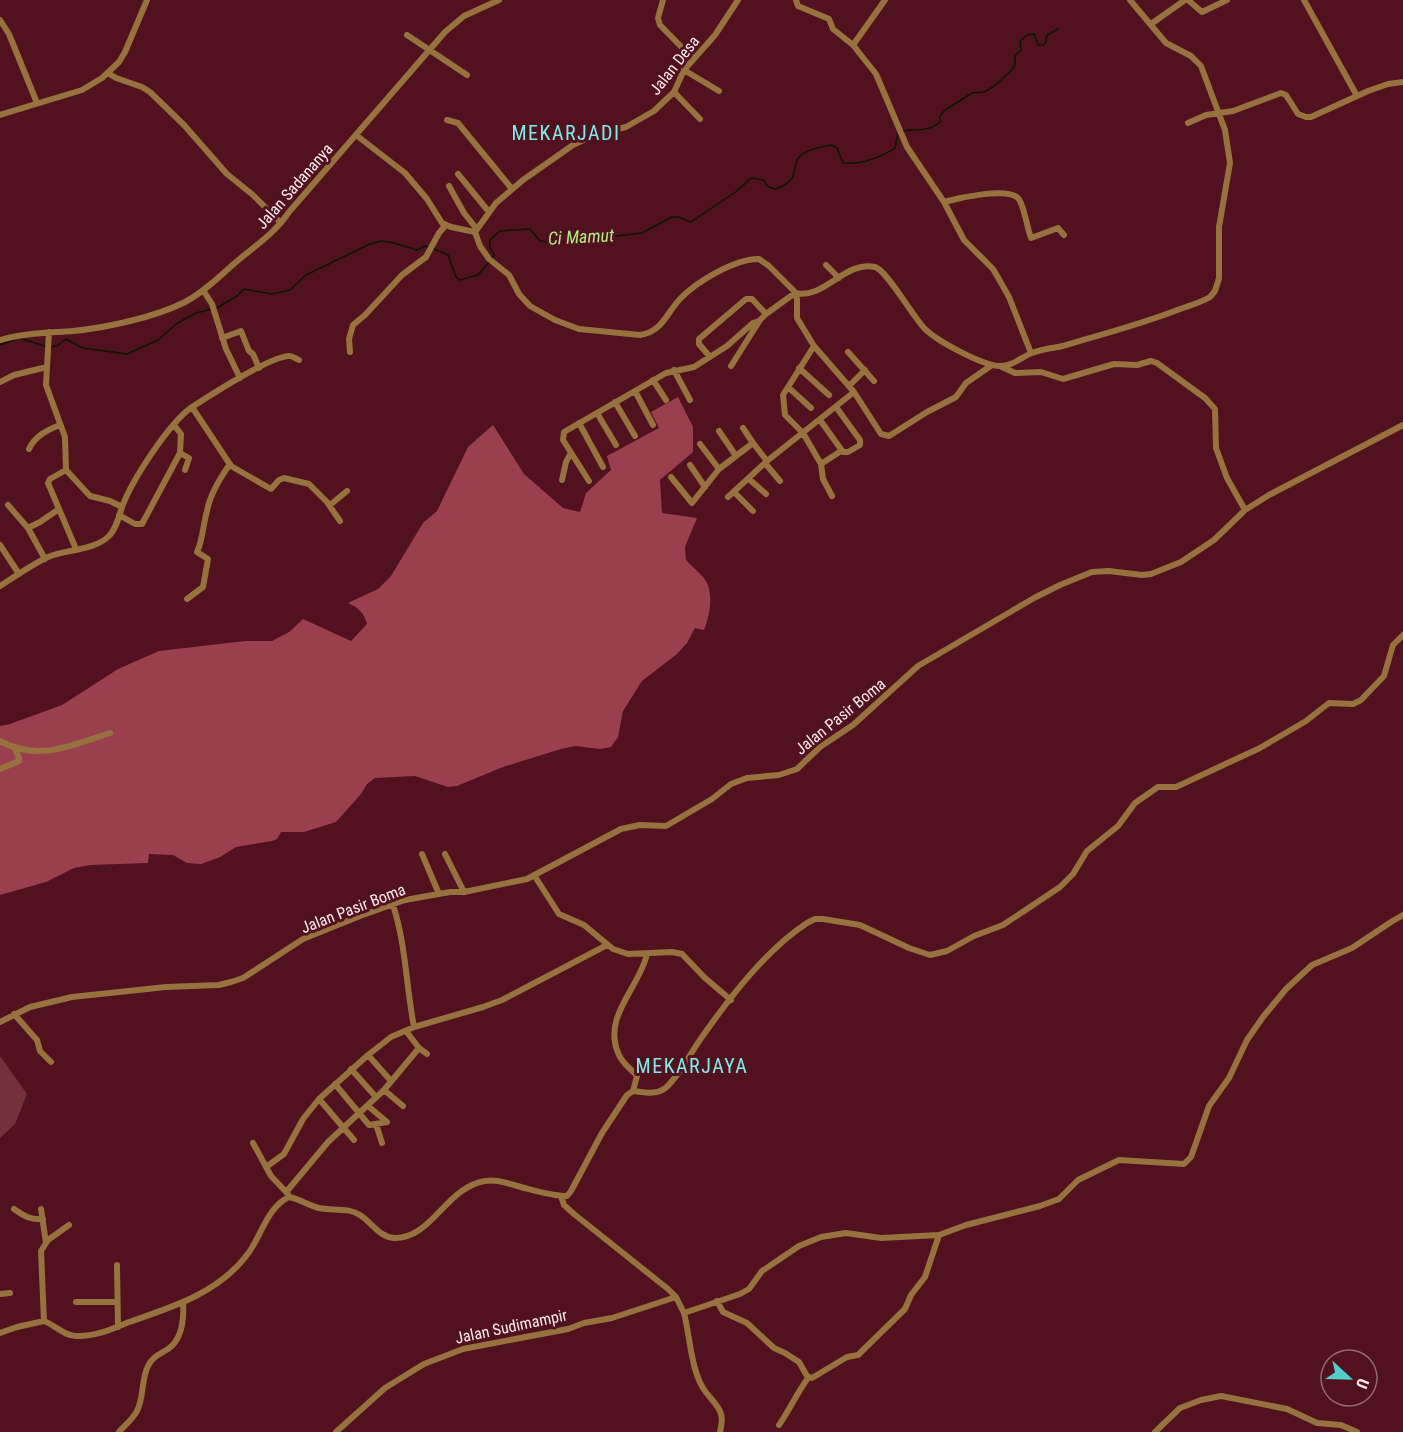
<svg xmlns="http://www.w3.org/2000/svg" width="1403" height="1432" viewBox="0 0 1403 1432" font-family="'Roboto Condensed',sans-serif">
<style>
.green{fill:#75313b}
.forest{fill:#9a3f4d}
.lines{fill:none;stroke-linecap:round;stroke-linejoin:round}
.stream{stroke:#091701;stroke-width:1.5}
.minor{stroke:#97723f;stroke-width:6}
.labels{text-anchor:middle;stroke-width:6;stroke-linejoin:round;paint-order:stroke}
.street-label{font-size:16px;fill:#fceaeb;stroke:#51111e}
.water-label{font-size:18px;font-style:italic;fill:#afed82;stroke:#51111e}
.quarter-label{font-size:20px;letter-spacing:1.5px;fill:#7feae8;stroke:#51111e}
</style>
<rect width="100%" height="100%" fill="#51111e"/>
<path class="green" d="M0,1056L27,1094L15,1124L0,1138Z"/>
<path class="forest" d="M678,397L693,427V452L660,480L662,513L697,518L685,547L686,560C691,566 698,571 703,577C715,591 710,615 704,630L695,628L687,643L677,654L642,681L623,711L618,737L611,747L600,749L575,746L561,749L503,767L457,786L448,787L415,776L375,778L367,784L361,794L336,822L304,832H281L277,839L272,841L236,847L220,857L201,864L187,863L173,855L149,854L148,863L90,865L74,868L46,882L0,895V726L10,724L62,705L118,669L159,651L245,641H272L289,632L303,619L351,641L367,624C364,613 359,608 348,603L378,589L391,576L423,523L437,511L468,447L493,425L524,474L563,508L580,512L586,493L611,470L607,456L659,428L651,412Z"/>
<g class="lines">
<path class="stream" d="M902,131C916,129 928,132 940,122V116L945,110L972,93L984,92L993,87L1011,71L1015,65V56L1021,50L1020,41L1027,35L1034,34L1038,45H1043L1046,42L1047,35L1058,29
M432,248L448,255L456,277L460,280L478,275L489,262
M492,258L494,255L490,248V240L500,231L530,229L540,241L555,243L642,233L672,217H678L691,222L737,191L751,178L764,180L767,186L775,189C803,180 789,168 800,156C806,150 824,146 832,145L837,148L843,163C860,165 880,158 895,148L898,134
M217,308L237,296L244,289L272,294L290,290L306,275L370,244L381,241L394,243L417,250L425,246L428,247
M0,345L19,338L45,346
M49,347L57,346L66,339L83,348L127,354L158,340L176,324L196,313L212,309"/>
<path class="minor" d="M663,0L658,18L660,25L693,59
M796,0L798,6L829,19L833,29L853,45L876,74L907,147L944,202L964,240L993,269L1000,281L1009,297L1031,353
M1188,0L1202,12L1227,0
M1304,0L1357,96
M0,20L9,34L37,103
M1151,24L1185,0
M407,35L467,75
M853,45L885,0
M684,70L719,91
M108,73L116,78L142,87L150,92L184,125L227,174L253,195L281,223
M674,92L700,119
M0,115L82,90L102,78L119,62L125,52L147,0
M447,120L458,123L512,189
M1188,123L1206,115L1233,111L1281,93L1286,95L1298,114L1306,117H1311L1368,91L1388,84L1403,82
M356,135L405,173L427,199L442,223L451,227L475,232L480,246L489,259L509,275L519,294L530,306L555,320L579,329L640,335C662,332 666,314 680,299C696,282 734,259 759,259L769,266L794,291L797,299V318L814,346L854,392L881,434L889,436L927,412L956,397L966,383L992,365
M458,174L489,212
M449,186L464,213L476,228
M944,202C958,198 1007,187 1018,198C1024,204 1027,228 1031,238L1058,228L1064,235
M475,232L496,203L523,180L573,145L596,134L626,127L654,111L674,92L684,70L715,35L738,0
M826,265L839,278
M203,290L212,304L226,349L240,378
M222,338L241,331L249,351L253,354L259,368
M0,340C24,333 48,333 73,331C105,328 156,317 185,302C204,292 220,276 236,262C255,246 275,233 289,212L445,32L464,16L499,0
M814,346L783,395L785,415L803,433L821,464L823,479L832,496
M350,352L349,339L353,325L365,315L402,275L426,257L439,233L445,226
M848,352L874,381
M710,357L699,344V339L746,299H752L766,314
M731,366L760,320L766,314L795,293C824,300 845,260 875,267C887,270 914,319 926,330C939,342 982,365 999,366C1012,367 1021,357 1032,353C1042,349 1053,348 1063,346C1103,334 1142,324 1180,309C1191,305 1200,303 1210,297L1215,291L1219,278V227L1230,163L1225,130L1201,66L1191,56L1166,43L1130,0
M1002,367L1015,373L1041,372L1063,379L1114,364L1137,365L1151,361L1157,363L1205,398L1215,409L1216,448L1227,478L1245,510
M799,368L829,395
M674,370L690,400
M653,380L666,400
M0,382L14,375L47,367
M849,386L865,370
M788,387L811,408
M635,391L653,425
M615,402L635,436
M192,407C209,396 273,355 290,356C293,356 296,359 299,360
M597,413L616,445
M820,420L843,452H848L860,445V440L836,407
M579,423L603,467
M174,425L181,434L180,453L189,458L185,470
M743,428L753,443
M719,431L736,456
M700,444L719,469
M29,449C35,436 47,430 60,425
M765,463L780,481
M821,464L841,451
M690,465L705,487
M66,470L50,479L48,483L76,549
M671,477L692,503L719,469L753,443L767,461
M749,479L766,494
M562,480L566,462L571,453
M589,481L563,440L564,432L666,373L694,367L727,346L753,323L759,321
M734,492L753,511
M728,497L767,461L854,392
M8,505L28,528
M330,505L347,491
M122,507C132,480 169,423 192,407L231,466L271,489L279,480L284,478L309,484L327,502L340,521
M119,515L135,524H142L180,453
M0,545L19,574
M45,559L28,528L40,522L59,509
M0,586C16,576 31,565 48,557C66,549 94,551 109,536C116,529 119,517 122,507L110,501L90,496L66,470L65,437L46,385L49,332
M187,599L203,587L208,559L197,552C203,539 203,525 207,511C210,494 220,478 230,464
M0,741C39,762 72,745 110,733
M0,769L19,761V758L15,749
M422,854L439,894
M445,854L464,892
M534,875L559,914L584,925L613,949L628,954L672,952L682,954L705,978L731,1000
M393,905C406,945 406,986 414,1027
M14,1014L37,1040L40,1051L51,1062
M0,1022L30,1007L72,997L166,987L219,985L231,982L243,978L303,939L360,916L405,900L450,892H464L527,879L621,829L640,825L666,826L712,799L731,784L747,778L779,775L797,769L820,747L853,725L918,666L1034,598L1060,585L1092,572L1109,571L1142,575L1151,574L1181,562L1214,540L1245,510L1269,495L1403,425
M406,1031L419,1048L427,1054
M368,1055L391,1081
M351,1069L376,1097
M335,1084L369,1125L387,1122
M384,1090L403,1106
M633,1091L637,1076C631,1069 623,1064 619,1055C601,1017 640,987 647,954
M319,1099L354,1140
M368,1106L387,1122
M376,1124L382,1143
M253,1143L271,1176L288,1194
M266,1167L284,1154L303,1119L319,1099L368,1055L391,1037L414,1027L483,1007L502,1000L607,945
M287,1191L328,1142L384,1090L419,1048
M561,1196L564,1205L574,1214L668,1289L676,1297L684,1313L740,1294L749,1289L762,1271L799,1246L821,1237L846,1233L881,1238L939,1235L966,1225L1040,1206L1059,1199L1078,1180L1119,1160L1184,1164L1191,1157L1209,1106L1229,1078L1247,1040L1263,1017L1286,989L1312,965L1352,948L1391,922L1403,915
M14,1209C24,1216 30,1220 43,1219
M41,1209L46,1243
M117,1265L118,1327
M0,1294L10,1293
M717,1301L723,1312L747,1323L774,1348L785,1353L799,1362L807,1376L812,1378L847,1357L858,1355L905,1309L911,1295L925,1277L939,1235
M76,1302H116
M684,1313C690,1336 691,1372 705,1391C716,1406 726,1410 720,1432
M44,1321L41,1251L48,1240L69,1225
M0,1333L17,1327L44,1321C55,1325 64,1336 76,1336C95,1337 112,1329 129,1322C173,1307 218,1293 247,1255C261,1237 267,1207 289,1197C300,1199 309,1206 319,1208C332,1211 348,1207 360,1215C371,1222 379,1237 394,1238C432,1239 446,1187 485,1181C498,1179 509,1184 521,1187C536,1191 552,1196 567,1196L571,1191L602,1133L627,1095L633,1091C644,1092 655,1095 664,1089C676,1081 693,1049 702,1037C730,997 766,950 807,923L815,919H823L860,925L909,948L930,955L947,951L974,936L1003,925L1060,887L1073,874L1087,851L1118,826L1135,803L1158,787H1176L1260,748L1306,721L1329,703L1353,704L1361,700L1384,676L1393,645L1403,635
M779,1425C790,1409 797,1393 808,1378
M119,1432C124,1426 133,1419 137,1411C144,1398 141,1380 148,1366C152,1357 160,1354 168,1349C183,1339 184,1318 183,1302
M336,1432L385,1388L424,1364L463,1349L568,1329L584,1323L612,1318L676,1297
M1155,1432L1180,1408L1201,1400L1221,1396L1287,1409L1317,1423L1341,1425L1357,1432"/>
</g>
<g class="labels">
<g class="street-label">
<text transform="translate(674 65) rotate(-52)" y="6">Jalan Desa</text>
<text transform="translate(294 186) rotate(-49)" y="6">Jalan Sadananya</text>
<text transform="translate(840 716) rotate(-39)" y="6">Jalan Pasir Boma</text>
<text transform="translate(353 908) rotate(-21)" y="6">Jalan Pasir Boma</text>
<text transform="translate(511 1326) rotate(-12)" y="6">Jalan Sudimampir</text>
</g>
<g class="water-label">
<text transform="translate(581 237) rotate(-3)" y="6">Ci Mamut</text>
</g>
<g class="quarter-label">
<text x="566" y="140">MEKARJADI</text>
<text x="692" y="1073">MEKARJAYA</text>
</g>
</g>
<g transform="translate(1349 1378) rotate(112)"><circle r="28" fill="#51111e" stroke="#956870" stroke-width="1.5"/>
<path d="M0-4.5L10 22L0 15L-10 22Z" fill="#53cdcb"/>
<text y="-9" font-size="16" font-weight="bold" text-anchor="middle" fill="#fceaeb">U</text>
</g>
</svg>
